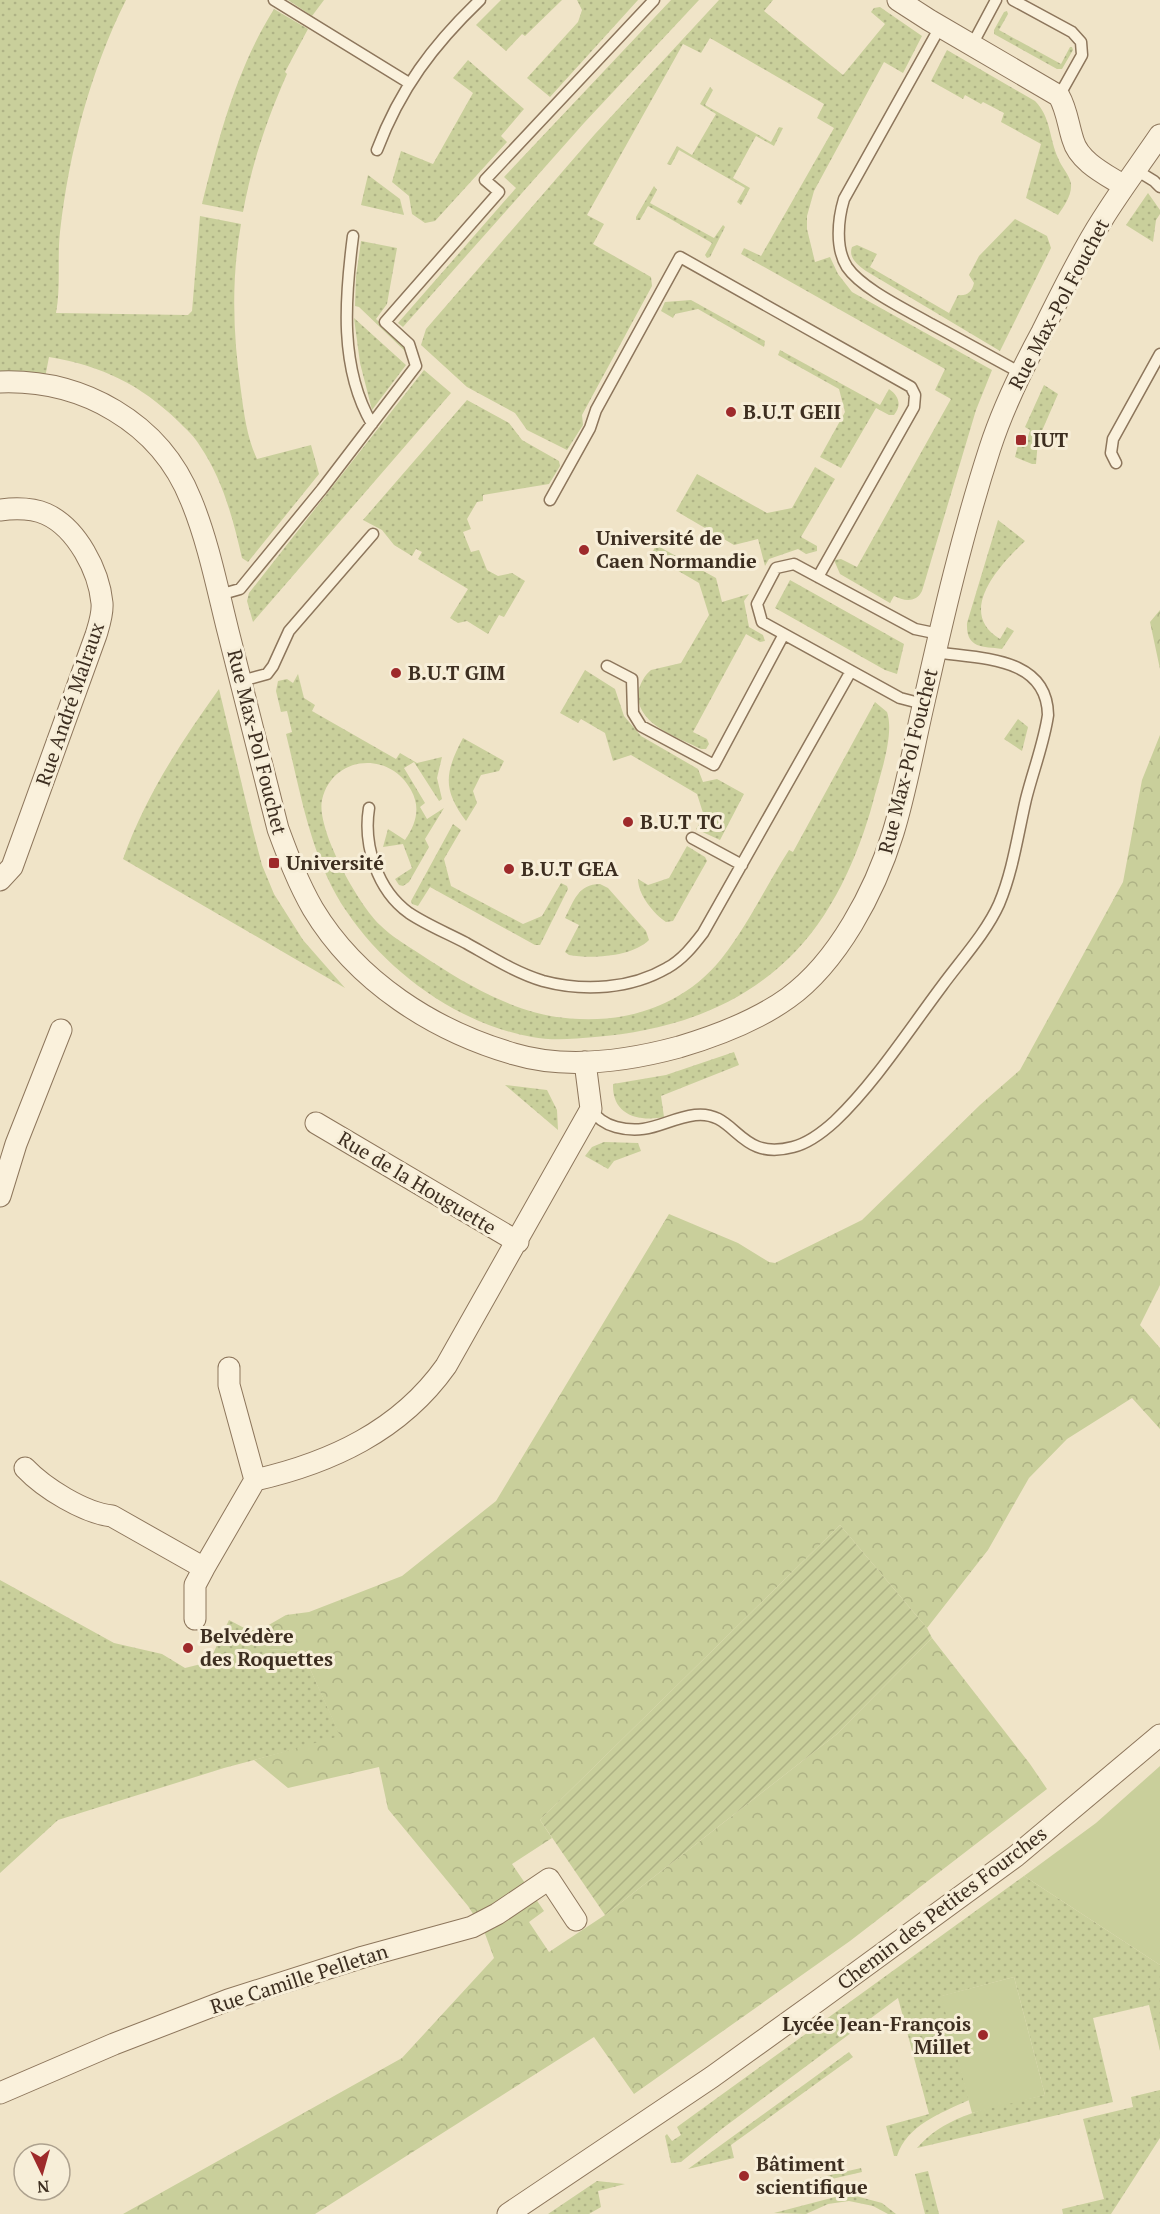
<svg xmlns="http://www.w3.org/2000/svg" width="1160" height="2214" viewBox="0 0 1160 2214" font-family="'PT Serif',serif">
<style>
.grass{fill:url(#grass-dots)}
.forest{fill:url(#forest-crowns)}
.park{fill:#c9cf9b}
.garden{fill:url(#garden-furrows)}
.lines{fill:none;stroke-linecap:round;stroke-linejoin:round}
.service-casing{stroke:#8d765c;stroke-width:13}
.minor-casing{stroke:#8d765c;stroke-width:23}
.service{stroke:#faf1dc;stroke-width:10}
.minor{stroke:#faf1dc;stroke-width:21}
.poi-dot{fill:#9e2a2b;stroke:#f7eed8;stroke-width:2}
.labels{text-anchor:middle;stroke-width:6;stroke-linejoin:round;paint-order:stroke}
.street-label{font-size:20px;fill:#3d2e20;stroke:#f7eed8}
.poi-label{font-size:20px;font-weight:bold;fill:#3d2e20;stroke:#f7eed8;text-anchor:start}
</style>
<defs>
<pattern id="grass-dots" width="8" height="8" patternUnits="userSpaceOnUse" patternTransform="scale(1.5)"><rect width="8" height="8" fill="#c9cf9b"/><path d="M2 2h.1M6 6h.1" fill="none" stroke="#aeb285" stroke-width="1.8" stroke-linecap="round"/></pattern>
<pattern id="forest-crowns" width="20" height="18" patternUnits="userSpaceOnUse" patternTransform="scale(1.5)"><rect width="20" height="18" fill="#c9cf9b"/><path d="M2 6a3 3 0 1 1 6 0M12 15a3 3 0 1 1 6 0" fill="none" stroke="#aeb285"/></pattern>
<pattern id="garden-furrows" width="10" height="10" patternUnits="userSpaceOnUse" patternTransform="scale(1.5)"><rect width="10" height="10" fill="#c9cf9b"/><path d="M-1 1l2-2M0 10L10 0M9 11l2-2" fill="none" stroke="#aeb285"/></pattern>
</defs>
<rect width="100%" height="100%" fill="#f0e4c8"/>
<path class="grass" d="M0,0H126C90,72 69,152 60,232C57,259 61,286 56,313L188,315L192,311L200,216L241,224C231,280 233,335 241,391C244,414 247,438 257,459L311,445L319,474L248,562L242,558C233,519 223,480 200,446C195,437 186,429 179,422C140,384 102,366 49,357L44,383L0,382Z
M288,0H324L312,16Z
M501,0H562L525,36L522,34L506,51L476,25Z
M577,0H638L550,97L527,78L578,22L582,10Z
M671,0H699L584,123L403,327L398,323L516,188L504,177Z
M719,0H773L764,11L843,75L885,24L871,12L874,8L880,7L922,36L903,73L884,62L814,191L807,216V229L815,262L830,257L838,274L852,292L992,370L976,410L922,591C916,603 904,601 894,596L890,603L840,574L834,560L841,559L857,567L951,399L935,390L945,369L741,254L744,248L761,256L834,128L817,118L824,104L710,38L701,53L683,44L587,215L604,224L593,244L651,277L652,286L582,415L583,425L567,450L527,430L515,413L467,387L421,345L426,329L595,134Z
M274,9L308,29L285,72L287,74C267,119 252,163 243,212L202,204C219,136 237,68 274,9Z
M1007,11L1008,14L999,30L1061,64L1070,47H1072L1073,50L1062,69H1057L994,34V30L1004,12Z
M947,50L1035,101C1051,117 1049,138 1058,158C1061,167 1070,175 1071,184C1072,195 1064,206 1058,215L1026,198L1041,144L1001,122L1004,113L983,102L981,104L965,95L963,99L931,81Z
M468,60L524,109L501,136L507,142L435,221L425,223L412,214L409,196L392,182L401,151L433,164L473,93L453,78Z
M710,87L713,90L705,105L771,142L779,127L783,128L774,146L756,136L733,178L750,188L741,205L737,202L745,188L679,150L671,165L667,164L677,146L692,155L716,114L700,104Z
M368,175L400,199L404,215L361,205Z
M654,186L657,190L650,203L714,238L723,225L725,227L710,257L707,258L705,255L712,243L648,206L640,220H636V217Z
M1148,193L1160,210V214L1156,220L1153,242L1126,225Z
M1015,219L1047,236L1051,248L1000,351L866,271C858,265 848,258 852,247L857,245L877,254L870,267L949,313L958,295C967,296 972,292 974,283L969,275L979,256Z
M361,241L397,248L387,304L376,319L405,346L407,353L359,307L355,306L356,277Z
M691,300L765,341L764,347L698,309L675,314L673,318L661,311L665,302Z
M354,318L406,365L372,410L360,363Z
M780,350L880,405L889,389C899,396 902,405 894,415H889L876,408L841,468L820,457L845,412L839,389L778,355Z
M424,370L451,393L253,622L247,601L249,593Z
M1044,385L1058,394L1038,440L1036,464H1032L1015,457L1018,445L1025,447L1030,430L1025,427Z
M467,400L509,423L522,440L559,461L560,466L549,484L483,495V501L477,502L467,519L471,529L463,532L471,552L479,550L487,570L498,576L512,573L525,581L504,617L499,615L488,634L467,621L458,623L450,618L468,589L418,559L422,552L416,549L412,556L394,545L382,530L363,520Z
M815,467L835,479L801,537L817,546V551L806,554L798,549L769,559L765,566L758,539L734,545L676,511L697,474L767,513L792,508Z
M998,520L1025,541C1001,564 955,612 1000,639L1007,627L1014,631L1002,649C982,646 966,649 967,623Z
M656,545L716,578L722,602L749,594L744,601L749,627L763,635L765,641L760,642L746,634L693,732L707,739L709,744L706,749H701C678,737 632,724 639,689C641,682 645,675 651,670L681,663L709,615L699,583L651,555Z
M790,580L904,644L897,674L885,670L775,608Z
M585,670L615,689L624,716L641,736L698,769L703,782L717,779L744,794L720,840L696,829L704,816L697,794L631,755L613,761L605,733L581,719L578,723L560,713Z
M298,674L304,698L315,705L312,711L396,759L400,753L417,763L442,757L437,778L442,799L439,801L414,762L404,768L425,803L420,807L427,819L444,808L425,839L429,847L409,882L403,886L399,885L395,879L412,868L403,844L383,847L388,829L405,840C416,824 421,808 411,790C390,750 332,755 322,800C316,829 358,904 380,925C391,936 406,945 420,954C446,971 474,989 503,1001C577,1034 670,1024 722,958C748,925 766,886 789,850L793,852L875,702L887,712C895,735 879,778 873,802C858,857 831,918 789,958C735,1010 667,1031 595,1037C574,1039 552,1041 532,1037C459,1024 388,973 347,912C311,860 301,794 286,734L292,732L287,711L281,712L276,691L278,681L287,679L293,683Z
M219,689L253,831L262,865L274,894L303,940L345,988L123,859C145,797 181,742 219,689Z
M1018,719L1028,727L1022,751L1004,739Z
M463,738L504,761L499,771L481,775L473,791L477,803L466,821C442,789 445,772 463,738Z
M453,824L461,830L444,859L451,886L523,924L542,916L561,883L567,886L568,889L540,945H535L430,887L418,906L412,904L411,901Z
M687,846L705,857L707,861L673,921L666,922C654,914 638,895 638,879L648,885L669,878Z
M600,884L608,888L646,931L649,940C632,957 591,959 569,955L565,952L579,925L565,918C574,901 578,884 600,884Z
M734,1052L739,1065L661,1096L664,1117C638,1122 612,1115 613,1084L666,1075Z
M505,1085L547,1090L557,1110L558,1130Z
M604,1142L638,1143L641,1151L614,1161L608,1169L585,1156L592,1147Z
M0,1580L114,1643L162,1654L185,1668L209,1662L229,1620L248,1630H260L267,1649L302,1651L341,1737L224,1768L58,1820L0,1873Z
M1024,1876L1160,1965V2051L1149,2005L1093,2018L1113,2102L917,2148C947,2112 1002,2105 1045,2095L1014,1977L942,1996L969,2100C941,2113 907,2125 897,2156H894L886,2126L929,2114L898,1998L723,2128L681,2162L671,2163L665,2136L667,2134L672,2141L681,2135L677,2127Z
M849,2052L853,2057L731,2145L734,2158L688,2169Z
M1160,2090V2138L1111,2214H1063L1062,2209L1104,2199L1083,2119L1133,2107L1131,2097Z
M861,2168L862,2172L767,2194L766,2190Z
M928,2171L939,2214H925L915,2174Z
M597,2181L625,2184L598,2191L601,2207L589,2214H548Z
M852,2195L882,2203L896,2214H888L873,2206L849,2201L828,2204L806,2214L774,2213L839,2196Z"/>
<path class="forest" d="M1160,610V669L1150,622Z
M1160,735V1285L1140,1325L1160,1348V1429L1132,1398L1067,1439L1029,1478L988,1550L927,1628L840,1525L540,1820L552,1838L512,1864L544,1911L529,1922L549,1952L605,1915L837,1734L932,1638L1030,1764L1047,1789L850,1941L634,2094L594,2037L315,2214H123L402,2058L494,1958L484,1931L468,1906L388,1809L379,1767L288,1788L254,1760L340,1736L302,1651L266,1649L260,1630L286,1615L309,1612L402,1576L496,1501L669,1214L738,1243L769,1262L775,1263L862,1220L980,1105L1020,1070L1123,882L1142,780Z"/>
<path class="park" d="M1160,1766V1965L1024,1876L1096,1823Z
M1014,1977L1045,2095L972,2113L941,1996Z"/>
<path class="garden" d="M840,1525L927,1628L932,1638L837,1734L605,1915L540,1820Z"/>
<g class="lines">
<g class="service-casing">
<path id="service" d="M274,0L409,83
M1013,0L1072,32L1081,42L1082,55L1059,96
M940,27L844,199C838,219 835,248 847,267C862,289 907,310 931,324C961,340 991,357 1021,373
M972,45L996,0
M377,150C400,89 433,45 480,0
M1136,170L1154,181L1160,187
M353,236C345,298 339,368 372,424
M1116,463L1111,453L1113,439L1160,354
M550,500L590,428L596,410L680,257L911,387L915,395L914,407L818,577
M219,595L240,589L322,489L416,366L409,344L385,322L499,192L485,180L654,0
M607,666L632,679L633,713L641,726L714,765L784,634
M241,681L267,674L273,666L289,631L373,534
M923,704L900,698L762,622L757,604L776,568L794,564L915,629L939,634
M369,808C363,845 377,890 409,913C427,925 447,933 466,943C491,957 516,973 543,981C584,992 631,989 667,968C682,960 693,946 703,933L851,671
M692,838L742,865
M591,1109C597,1119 605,1124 616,1127C649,1136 665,1119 695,1115C737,1110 737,1162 793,1147C809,1143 823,1132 835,1121C874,1084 909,1030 942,986C961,960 986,933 999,904C1013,871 1018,833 1026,799C1033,771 1044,743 1048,715C1047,656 980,659 935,652"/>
</g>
<g class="minor-casing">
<path id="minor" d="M898,0L929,20L1059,96C1067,110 1068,125 1073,140C1079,162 1107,175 1124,186
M0,382C82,379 160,422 191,500C208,541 217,587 228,631C245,697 261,763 278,829C288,856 298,883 313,909C357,982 434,1031 514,1054C567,1070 627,1061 679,1047C716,1036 756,1021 788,998C838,962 875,891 893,833C906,791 914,745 924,702C943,617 963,531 990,448C1003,408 1022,369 1042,332C1061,294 1079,256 1102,220C1120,191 1141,163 1160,135
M0,510C16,508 32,508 46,514C77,528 99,571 102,603C103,614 99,625 96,635L12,867L0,880
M316,1123L518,1242
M0,1196L16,1144L61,1030
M229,1368V1385L255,1480
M25,1468C44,1488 84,1513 112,1516L204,1568L255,1480C330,1463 400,1431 446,1366L591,1109L585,1062
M195,1619V1585L204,1568
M0,2093L114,2044L228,2000L363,1957L472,1927L497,1914L549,1879L576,1920
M508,2214L712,2077L819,2000L1016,1856L1160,1735"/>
</g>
<use href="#service" class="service"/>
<use href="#minor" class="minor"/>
</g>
<g class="poi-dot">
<circle cx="731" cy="412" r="6"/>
<rect x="1015" y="434" width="12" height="12" rx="3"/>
<circle cx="584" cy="550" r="6"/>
<circle cx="396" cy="673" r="6"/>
<circle cx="628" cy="822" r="6"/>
<rect x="268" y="857" width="12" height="12" rx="3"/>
<circle cx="509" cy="869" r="6"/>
<circle cx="188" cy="1648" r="6"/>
<circle cx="983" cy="2035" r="6"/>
<circle cx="744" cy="2176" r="6"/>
</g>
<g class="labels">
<g class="street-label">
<text transform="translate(1059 304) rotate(-62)" y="7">Rue Max-Pol Fouchet</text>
<text transform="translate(70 704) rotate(-71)" y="7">Rue André Malraux</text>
<text transform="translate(257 742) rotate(76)" y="7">Rue Max-Pol Fouchet</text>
<text transform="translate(908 761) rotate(-76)" y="7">Rue Max-Pol Fouchet</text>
<text transform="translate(417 1183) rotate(31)" y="7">Rue de la Houguette</text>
<text transform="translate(942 1908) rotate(-37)" y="7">Chemin des Petites Fourches</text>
<text transform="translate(299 1979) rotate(-18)" y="7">Rue Camille Pelletan</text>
</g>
<g class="poi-label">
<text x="743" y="419">B.U.T GEII</text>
<text x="1033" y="447">IUT</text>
<text x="596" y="545">Université de<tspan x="596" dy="23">Caen Normandie</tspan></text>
<text x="408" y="680">B.U.T GIM</text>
<text x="640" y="829">B.U.T TC</text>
<text x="286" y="870">Université</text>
<text x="521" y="876">B.U.T GEA</text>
<text x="200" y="1643">Belvédère<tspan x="200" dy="23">des Roquettes</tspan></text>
<text x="971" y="2031" text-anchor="end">Lycée Jean-François<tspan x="971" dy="23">Millet</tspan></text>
<text x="756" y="2171">Bâtiment<tspan x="756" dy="23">scientifique</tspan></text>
</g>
</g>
<g transform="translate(42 2172) rotate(175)"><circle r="28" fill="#f7eed8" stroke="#ada18e" stroke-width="1.5"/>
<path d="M0-4.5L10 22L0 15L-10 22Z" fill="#9e2a2b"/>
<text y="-9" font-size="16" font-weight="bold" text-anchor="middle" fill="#3d2e20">N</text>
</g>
</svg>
